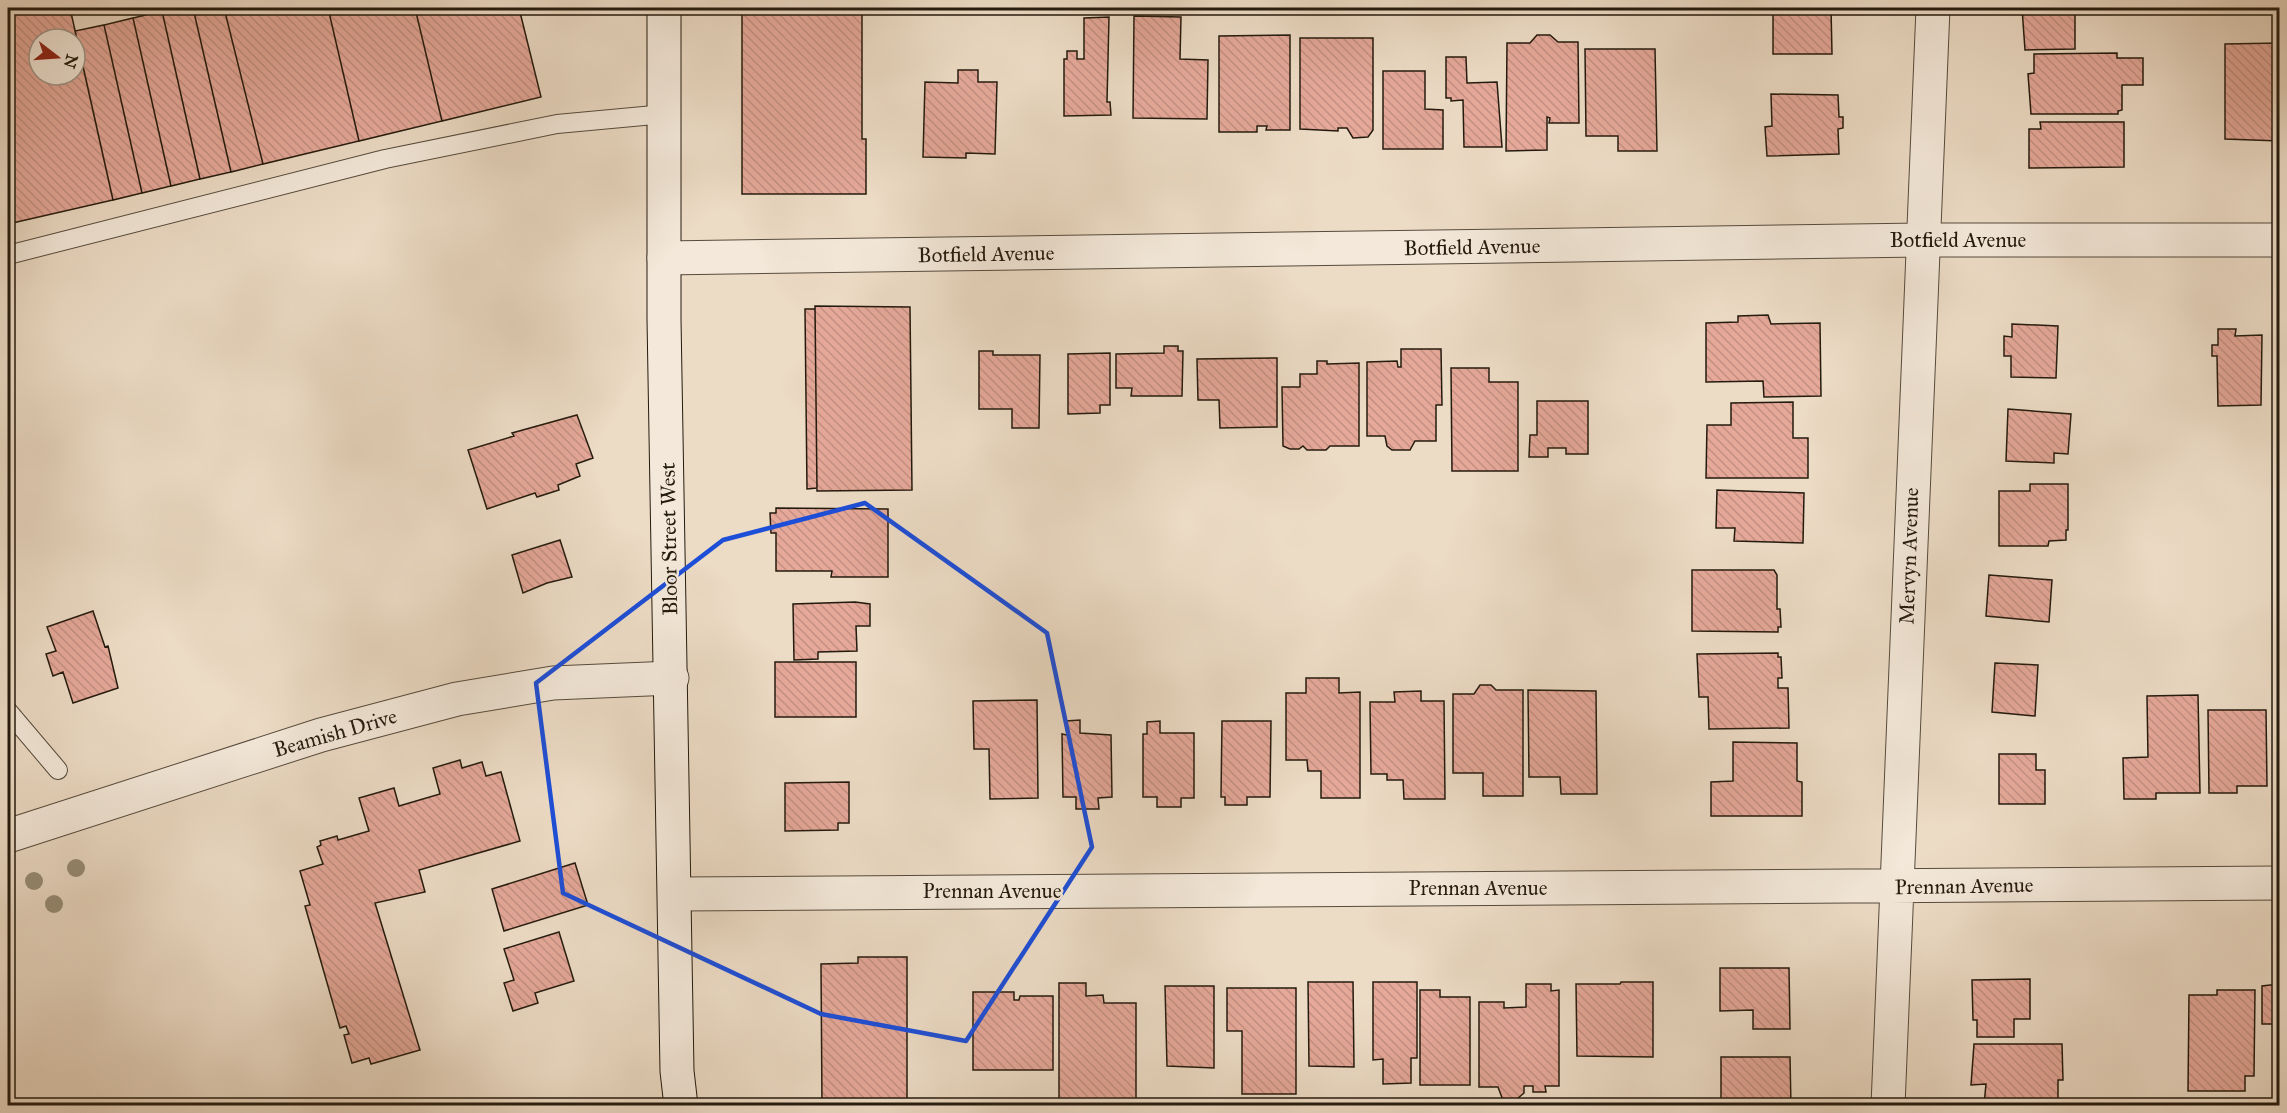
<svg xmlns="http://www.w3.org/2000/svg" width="2287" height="1113" viewBox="0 0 2287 1113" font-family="'IM FELL Great Primer',serif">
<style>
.building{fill:url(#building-back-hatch);stroke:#241b0e;stroke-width:1.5;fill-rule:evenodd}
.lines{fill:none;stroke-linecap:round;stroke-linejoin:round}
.service-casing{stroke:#564b3c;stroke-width:20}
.minor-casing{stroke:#564b3c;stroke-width:35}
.secondary-casing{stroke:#241b0e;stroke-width:35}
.service{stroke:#f3e8d9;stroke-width:18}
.minor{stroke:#f3e8d9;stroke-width:33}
.secondary{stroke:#f3e8d9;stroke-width:33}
.tree{fill:#978d76}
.marked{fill:none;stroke:#1d4ed8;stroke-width:4.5;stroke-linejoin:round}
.labels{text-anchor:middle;stroke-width:5;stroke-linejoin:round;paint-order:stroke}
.street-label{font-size:21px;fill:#241b0e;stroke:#f3e8d9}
</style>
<defs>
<pattern id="building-back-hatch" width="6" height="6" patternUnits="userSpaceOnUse" patternTransform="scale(1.5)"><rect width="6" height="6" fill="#e5a899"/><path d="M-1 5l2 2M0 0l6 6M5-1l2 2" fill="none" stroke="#c49083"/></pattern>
</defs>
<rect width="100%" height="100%" fill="#ecdbc5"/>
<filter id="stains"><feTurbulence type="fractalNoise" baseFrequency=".00333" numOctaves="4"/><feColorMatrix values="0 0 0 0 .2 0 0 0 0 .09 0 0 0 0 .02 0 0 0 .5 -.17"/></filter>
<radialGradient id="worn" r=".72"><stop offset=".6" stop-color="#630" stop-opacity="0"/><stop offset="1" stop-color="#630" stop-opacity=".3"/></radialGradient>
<path class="building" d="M8,8H70L113,200L8,224ZM39,39H75V75H39Z
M178,8H193L231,172L200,179L162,11Z
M193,8H224L263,164L231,172Z
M224,8H328L359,141L263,164Z
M328,8H415L442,121L359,141Z
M415,8H519L541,97L442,121Z
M780,8H806L807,11L780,12Z
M845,8H904V13L845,14Z
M1773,8H1831L1832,54H1773Z
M2022,8H2075V49L2025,50Z
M162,11L200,179L171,186L133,18Z
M742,14H862V139H866V194H742Z
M1134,16L1181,17L1180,59L1208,60L1207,119L1133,118Z
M1109,17L1107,102H1110L1111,115L1064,116V59H1067V51H1077V59H1084V18Z
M133,18L171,186L142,193L104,25Z
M104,25L142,193L113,200L75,31Z
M1290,35V130H1266L1267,126H1257V132H1219V36Z
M1537,35H1550L1558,42H1578L1579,123H1549L1550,118L1547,117V150L1506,151L1507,43H1530Z
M1300,38H1373V130L1368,137L1353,138L1347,128H1338V131L1300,129Z
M2280,43V141L2225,139V44Z
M1585,49H1655L1657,151H1618V136H1586Z
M2117,53V58H2143V85H2122V110L2118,111V114H2031L2028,74L2034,73V54Z
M1446,57H1466L1467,83L1497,82L1502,147H1464L1463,100L1451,101V98H1446Z
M958,70H978V82H997L995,154L966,153V158L923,157L925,82L958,83Z
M1383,71H1425V109L1443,110V149H1383Z
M1771,94L1838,95L1839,117H1843V128L1838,129L1839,154L1767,156L1765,127L1772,126Z
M2040,122H2124V167L2029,168V129H2041Z
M815,306L910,307L912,490L817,491Z
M805,309H815L817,488L807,489Z
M1768,315L1771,324L1820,323L1821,396L1764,397L1763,381L1706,382V323L1738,322V316Z
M2012,324L2058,326L2056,378L2011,377V356H2004V336L2012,337Z
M2218,329H2236L2235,336L2262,335L2261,405L2218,406L2217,356H2212V345H2218Z
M2276,333H2280V378H2276Z
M1164,346H1178V351H1183L1182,396H1131L1132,388H1116V354L1164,353Z
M1401,349H1441L1442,405H1436V441H1415L1410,450H1392L1387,446L1385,436H1367V362L1397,361L1398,367H1401Z
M979,351H993V355H1040L1039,428H1012V409H979Z
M1110,353V405H1100V413L1068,414V354Z
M1277,358V427L1220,428L1219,400H1198L1197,359Z
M1317,361H1327V364L1359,363V446H1330L1326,450H1307L1303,446L1299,449H1290L1283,446L1282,387H1300V374H1317Z
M1451,368H1489V382H1518V471H1452Z
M1537,401H1588V454H1566V448H1548V457H1529L1530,435H1537Z
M1793,402V438H1808V478H1706L1707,425H1731V403Z
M2008,409L2071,414L2068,454L2054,453V463L2006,461Z
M577,415L593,458L576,464L580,476L558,485L559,490L537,497L535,493L487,509L468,450L514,436L512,433Z
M2030,484H2068V530H2066V540L2049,541L2048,546H1999V491H2030Z
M1717,490L1804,493L1803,543L1734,541L1735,528H1716Z
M776,508L888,509V577H831L832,571H776V533H771L770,513H776Z
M560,540L572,577L547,583L523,593L512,555Z
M1692,570H1774L1777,575V609H1780L1781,627H1778V632L1692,631Z
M1989,575L2052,580L2049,622L1986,616Z
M855,602L870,604V626H856L857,651L818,652V659L794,660L793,604Z
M93,611L105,647L108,646L118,688L73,703L63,672L53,676L46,654L56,651L47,627Z
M1778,653V657H1781L1782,678H1778V688H1788L1789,728L1709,729L1708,697H1699L1697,654Z
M775,662H856V717H775Z
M1995,663L2038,665L2035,716L1992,712Z
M1306,678H1339V693L1360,692V798H1321V771H1308L1307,760H1286V693H1306Z
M1480,685H1491L1496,690H1523V796H1483V773H1453V694H1474Z
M1528,690L1596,691L1597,794H1561L1560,777H1529Z
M1421,691V701H1444L1445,799H1404L1403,780H1387V774H1371L1370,702H1395L1394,692Z
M2198,695L2200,793H2156V799H2124L2123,758L2148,757L2147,696Z
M1037,700L1038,798L990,799L989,749H974L973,701Z
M2208,710H2266L2267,786H2237V793H2209Z
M1080,720V733L1111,735L1112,797L1098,798L1099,809H1076V797H1063L1062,734L1067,735L1066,721Z
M1160,721V733H1194V798H1181V807H1157V797H1143V734H1147V722Z
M1222,721H1271L1270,797H1247V805H1225V797H1221Z
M2273,721H2280V761H2273Z
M1733,742L1797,743V781L1802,782V816H1711V782L1733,781Z
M1999,754H2036V770H2045V804H1999Z
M460,760L462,768L482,762L486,776L501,772L520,841L419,870L425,892L375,903L420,1050L371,1064L369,1058L352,1063L344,1035L349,1034L346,1026L340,1028L305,906L310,905L300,871L323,864L317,847L321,845L320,841L337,836L338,840L369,831L359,798L394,788L399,806L440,794L433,768Z
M849,782V823H838V830L785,831V783Z
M575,863L588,905L504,931L492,889Z
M559,932L574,981L535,993L538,1003L513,1011L504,983L514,980L504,949Z
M858,957H907V1106H822L821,964L858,963Z
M1720,968H1789L1790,1029H1753V1010L1720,1011Z
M2030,979V1019H2014V1037H1977V1020H1973L1972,980Z
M1308,982H1353L1354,1067L1309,1066Z
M1373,982H1417V1058H1411V1083L1383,1084V1059L1373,1060Z
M1621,982H1653V1057L1577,1056L1576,984H1620Z
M1059,983H1086V996L1103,995L1104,1003H1136V1100H1059Z
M1526,984H1551V991L1559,990V1086H1545L1546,1092H1533V1086H1524V1093L1517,1099L1518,1103H1504L1498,1087H1479V1002H1504V1008L1526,1007Z
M2279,984L2280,1027L2279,1024H2262V986Z
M1165,986H1214V1068L1167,1066Z
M1227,988H1296V1094H1242V1031H1227Z
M1420,990H1440V997H1470V1085H1420Z
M2217,990H2255L2254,1076H2245V1091H2188L2189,995H2217Z
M973,992H1014V1000H1019L1020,996H1053V1070H973Z
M1974,1044H2062L2063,1080H2058V1103L1984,1105L1986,1084L1971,1085Z
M1721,1057H1790L1791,1106H1753L1752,1099H1721Z"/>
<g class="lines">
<g class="service-casing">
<path id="service" d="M8,255L385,159L557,124L665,114
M8,711L58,770"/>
</g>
<g class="minor-casing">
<path id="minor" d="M664,258L1922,240H2280
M8,836L321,735L457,699L553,683L672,678
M676,894L2280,883
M1888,1106L1933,8"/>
</g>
<g class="secondary-casing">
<path id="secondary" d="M664,8V319L677,1071L681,1106"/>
</g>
<use href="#service" class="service"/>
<use href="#minor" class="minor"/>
<use href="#secondary" class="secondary"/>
</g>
<g class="tree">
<circle cx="76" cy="868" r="9"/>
<circle cx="34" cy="881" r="9"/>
<circle cx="54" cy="904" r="9"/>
</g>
<path class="marked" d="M865,503L1047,633L1092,847L966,1041L821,1014L563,893L536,683L723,540Z"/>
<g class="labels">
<g class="street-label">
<text x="1958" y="247">Botfield Avenue</text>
<text transform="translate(1472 247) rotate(-1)" y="7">Botfield Avenue</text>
<text transform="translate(986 254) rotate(-1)" y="7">Botfield Avenue</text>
<text transform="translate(669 539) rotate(-91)" y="7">Bloor Street West</text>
<text transform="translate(1909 556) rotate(-88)" y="7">Mervyn Avenue</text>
<text transform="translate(335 733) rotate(-16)" y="7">Beamish Drive</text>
<text transform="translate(1964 886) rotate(-1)" y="7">Prennan Avenue</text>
<text x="1478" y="895">Prennan Avenue</text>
<text x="992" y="898">Prennan Avenue</text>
</g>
</g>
<rect width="2287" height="1113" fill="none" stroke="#ecdbc5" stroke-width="30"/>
<rect x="9" y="9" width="2269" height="1095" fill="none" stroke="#241b0e" stroke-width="3"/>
<rect x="15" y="15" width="2257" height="1083" fill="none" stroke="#241b0e" stroke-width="1.5"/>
<g transform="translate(57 57) rotate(107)"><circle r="28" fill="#f3e8d9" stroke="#a09688" stroke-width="1.5"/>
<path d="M0-4.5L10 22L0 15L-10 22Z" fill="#8f2418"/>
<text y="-9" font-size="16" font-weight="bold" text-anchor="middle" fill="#241b0e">N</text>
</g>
<rect width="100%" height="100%" filter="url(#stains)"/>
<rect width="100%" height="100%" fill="url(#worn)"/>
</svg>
